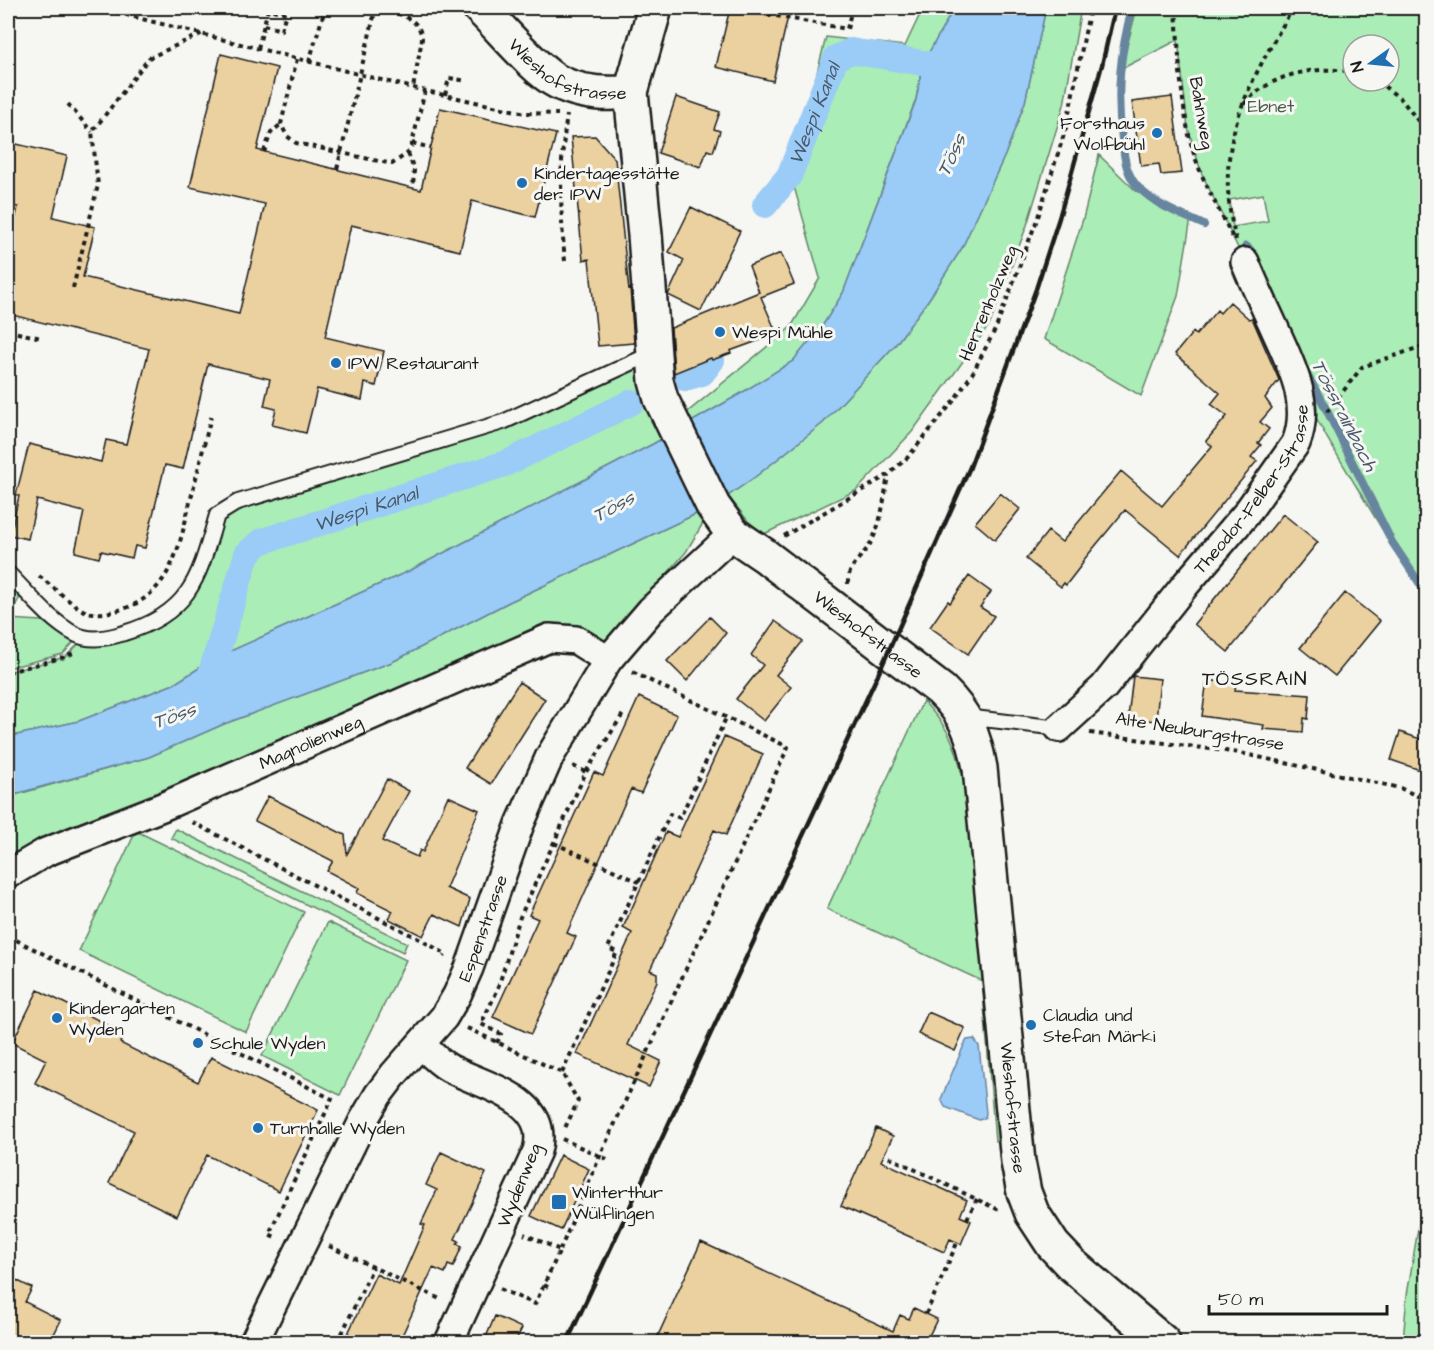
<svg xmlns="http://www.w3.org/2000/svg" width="1434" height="1350" viewBox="0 0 1434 1350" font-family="'Architects Daughter',sans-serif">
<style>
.green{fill:#abedb6;stroke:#648469;stroke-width:1.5;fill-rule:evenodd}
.water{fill:#9bcbf7;stroke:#68859f;stroke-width:1.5}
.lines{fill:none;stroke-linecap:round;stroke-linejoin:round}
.stream{stroke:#68859f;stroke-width:8}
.canal{stroke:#9bcbf7;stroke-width:26}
.building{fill:#ebd1a0;stroke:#1c1c1c;stroke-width:1.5}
.lane-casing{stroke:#1c1c1c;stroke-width:18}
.street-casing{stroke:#1c1c1c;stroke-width:32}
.secondary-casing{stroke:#1c1c1c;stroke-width:38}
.path{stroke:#1c1c1c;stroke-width:4;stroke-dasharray:4.5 4.5;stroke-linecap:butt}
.lane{stroke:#f6f6f2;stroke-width:14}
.street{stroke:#f6f6f2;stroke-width:27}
.secondary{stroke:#f6f6f2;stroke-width:33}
.rail{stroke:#1c1c1c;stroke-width:4.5}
.poi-dot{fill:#1f6fb2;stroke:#f6f6f2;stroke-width:2}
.labels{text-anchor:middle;stroke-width:6;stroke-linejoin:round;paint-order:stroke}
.street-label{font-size:18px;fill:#1c1c1c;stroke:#f6f6f2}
.park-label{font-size:18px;fill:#475b4a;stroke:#f6f6f2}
.poi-label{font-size:18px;fill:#1c1c1c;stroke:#f6f6f2;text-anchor:start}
.water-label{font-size:20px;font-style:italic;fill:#485969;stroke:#f6f6f2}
.neighbourhood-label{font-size:20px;letter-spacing:1.5px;fill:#1c1c1c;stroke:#f6f6f2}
</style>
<rect width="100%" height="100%" fill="#f6f6f2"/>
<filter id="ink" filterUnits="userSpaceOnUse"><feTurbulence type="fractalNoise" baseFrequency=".0167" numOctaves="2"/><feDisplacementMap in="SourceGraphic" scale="12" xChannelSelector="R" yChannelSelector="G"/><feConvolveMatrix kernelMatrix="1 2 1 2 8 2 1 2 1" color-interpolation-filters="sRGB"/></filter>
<g filter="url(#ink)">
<path class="green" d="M923,8H954L923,63L916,99L843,293L823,325L793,361L740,394L653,444L409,571L215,658L174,684L79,721L8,737V672L65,657L85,638L142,628L190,592L217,515L503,422L640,359L674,423L791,327L820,278L791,176L826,37L905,46Z
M1046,8H1081L1064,105L1027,225L990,324L912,432L857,490L764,534L748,521L728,496L755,477L823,423L896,344L929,299L962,248L1005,155L1025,102Z
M1137,8H1426V592L1382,529L1327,438L1296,380L1239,250L1201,172L1188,128L1178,40L1121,69ZM1353,45H1389V81H1353ZM1263,194L1268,221L1233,227L1229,200Z
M1099,155L1136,191L1191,218L1178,296L1141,396L1044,339L1083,219Z
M713,506L686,552L598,653L576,640L23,850L8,854V797L149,757L224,724L392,662L509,602Z
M8,587L20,597L8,619L42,621L73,643L63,654L8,668Z
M923,701C945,724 955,740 961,771L980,768L1016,1139L995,1141L982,981L827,909Z
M176,829L407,943L403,952L171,838Z
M136,831L304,912L246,1032L79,951Z
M328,922L406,960L340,1095L262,1056Z
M1426,1180V1342H1403L1407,1295Z"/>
<path class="water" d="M954,8H1046L1025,102L1005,155L962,248L929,299L896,344L823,423L755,477L713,506L509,602L392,662L224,724L149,757L8,796V737L79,721L174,684L215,658L409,571L653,444L740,394L793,361L823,325L843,293L916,100L923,63Z
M974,1039L979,1046L986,1113L985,1118L979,1120L945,1107L941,1099L964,1045L967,1040Z"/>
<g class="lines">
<path class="stream" d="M1132,8C1120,54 1116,91 1122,139C1124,157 1126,176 1140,189C1157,206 1183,215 1204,225
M1246,246L1250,249L1255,259
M1305,371L1324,405L1392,542L1426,593"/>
<g class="canal">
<path id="s1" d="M765,205L789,176L836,58L851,51L923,63L958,71"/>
<path d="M685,378L702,373L712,360"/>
<path id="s2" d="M206,689L247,554L260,542L507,463L632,402"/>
</g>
</g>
<path class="building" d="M730,8H790L773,81L716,67Z
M221,54L277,68L257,150L421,190L440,108L556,134L535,217L472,201L460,251L351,225L325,337L384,351L376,386L365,383L362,400L317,389L306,433L272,425L276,409L264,406L270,379L208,364L183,469L165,465L145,548L135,546L132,558L101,551L99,558L75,552L84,512L37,500L28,539L10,535L19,496L16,495L29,444L101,462L106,440L126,444L149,349L8,314V251L18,207L8,205V142L67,156L53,217L95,227L83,277L239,314L265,204L190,187Z
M676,97L720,112L714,129L720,131L713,152L707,150L701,167L658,153Z
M1172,97L1182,173L1161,175L1159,164L1141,166L1132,102Z
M595,136L615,159L629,291L630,288L634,343L598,346L589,259L583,260L571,137Z
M691,207L740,231L701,311L668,295L684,260L669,252Z
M781,253L794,284L761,297L777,334L730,351L731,353L712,360L711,358L674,373L671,328L759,292L749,266Z
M1230,302L1249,319L1252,318L1279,380L1265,398L1272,408L1260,422L1269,429L1258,443L1261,445L1251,457L1257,461L1180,555L1125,510L1082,562L1083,563L1066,585L1064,583L1061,587L1026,559L1048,531L1062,542L1121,471L1162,506L1212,446L1206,441L1227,416L1211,404L1220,393L1175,354L1193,332L1196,335L1217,310L1220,313Z
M1000,493L1020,509L995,540L975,523Z
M1283,514L1318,542L1228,652L1194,624Z
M969,576L991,592L980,607L994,616L968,654L930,627L948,601L950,603Z
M1345,593L1380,621L1335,676L1300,648Z
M710,617L726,633L687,681L667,661Z
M775,621L803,641L776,675L791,687L764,721L736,699L763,665L751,655Z
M1133,676L1160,679L1156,721L1128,718Z
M1207,680L1236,684L1235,690L1310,695L1308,719L1304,718L1303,732L1263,729L1264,725L1202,716Z
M519,682L545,699L491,784L465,768Z
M639,697L677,715L641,793L631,789L567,933L576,937L531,1034L493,1017L538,919L529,915L538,895L594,772L603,776Z
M1400,732L1426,741V772L1391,760Z
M724,737L763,754L726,835L714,830L650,970L657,973V981L628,1045L661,1061L649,1087L577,1054L632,933L623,928L666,832L678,837Z
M387,779L409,791L382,841L417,857L420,850L423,852L448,796L479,810L446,888L470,899L462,927L434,914L423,936L389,919L393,911L357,893L359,888L327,871L333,861L255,821L268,796L345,835L347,854Z
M38,990L124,1033L120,1043L198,1082L211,1057L318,1110L279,1191L207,1155L177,1216L109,1183L134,1131L35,1083L46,1060L12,1043Z
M928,1012L965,1028L955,1051L918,1034Z
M876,1128L893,1136L881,1161L967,1200L960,1216L971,1221L961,1244L950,1239L944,1252L841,1206Z
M441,1152L486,1173L455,1239L459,1241L457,1244L462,1246L453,1267L448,1265L445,1273L433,1268L399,1342H344L376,1274L399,1285L425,1225L421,1224L437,1190L426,1185Z
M560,1155L589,1169L561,1230L531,1216Z
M701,1242L893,1331L900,1315L909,1319L914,1308L937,1319L926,1342H655Z
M8,1276L32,1288L25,1302L61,1320L50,1342H8Z
M495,1316L522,1328L515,1342H484Z"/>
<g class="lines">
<g class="lane-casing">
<path id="lane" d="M8,573C27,592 51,622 75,634C90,642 109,638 124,633C192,613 199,576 217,515L238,502L503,422L640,359L653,358
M966,717L1059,728"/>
</g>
<g class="street-casing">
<g id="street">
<path id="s3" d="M1059,728L1104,687L1186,584L1246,514L1296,443C1312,402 1290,363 1274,327C1264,305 1254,284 1245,262"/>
<path id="s4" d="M12,872L46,852L162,807L549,638L576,640L608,660"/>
<path d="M421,1044C430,1053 438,1062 449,1068C485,1087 551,1099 537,1151L449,1342"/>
<path id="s5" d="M254,1342L363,1121L378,1095L394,1074L444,1017L457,995L469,968L520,824L550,756L608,660L651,610L733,534"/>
</g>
</g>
<g class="secondary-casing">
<g id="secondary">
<path id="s6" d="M480,8C500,27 536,71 558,82C580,93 607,95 631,92"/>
<path id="s7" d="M655,8L631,92L645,235L656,381L661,399L713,506L733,534L764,555L941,690C966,714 974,735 980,768L1018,1162L1024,1192L1032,1213L1053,1245L1071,1264L1163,1342"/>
</g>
</g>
<path class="path" d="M99,8L413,88L525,113L558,114
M380,8C398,14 420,17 422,39L413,88
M732,8L847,29L852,8
M1176,8C1179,55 1180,105 1193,151C1202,181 1220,211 1234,240
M258,48L268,9L286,13L281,30L264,25
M297,59L281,124L287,136L296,143L392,164L408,153L411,148L425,90
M309,62L325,9L329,8
M1377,81L1401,99L1426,131
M445,95L449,78L467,81
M68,104L92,132
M1244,104C1271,74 1314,65 1353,72
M412,143L431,148
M264,152L271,133L281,124
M408,153L414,170L413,188
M337,169L376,8
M1236,240C1211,145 1247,87 1293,8
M565,261C560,209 559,167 567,115
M73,288L98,185L92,132L149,58L203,33
M8,331L42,338
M1327,412L1362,367L1426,345
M784,536L888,475L908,457L925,436L952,403L972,374L996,328L1038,217L1066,128L1090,8
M39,576C51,585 74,607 87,612C98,615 112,612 123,609C173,593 180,542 191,498C198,471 204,444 211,417
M848,584C847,566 862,558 870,544C882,523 884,498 888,475
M8,672L65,657L73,653
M1090,733L1240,753L1400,788L1426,800
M573,766L586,772
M192,822L419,939L446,954L444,957
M554,843L639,882
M8,936L332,1099L269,1234L277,1238
M467,1028L562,1073L578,1101L564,1130
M497,1043L501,1034L481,1024L497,991L520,917L586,772L623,714
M562,1073L617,952L608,948L670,814L680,818L726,718
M562,1139L609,1160
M889,1157L1001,1211
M967,1219L977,1199
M329,1246L442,1300
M560,1250L600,1156L788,747L630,671
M544,1285L550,1288
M500,1289L535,1304L560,1250L524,1234
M926,1314L957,1243
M338,1342L373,1267"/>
<use href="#lane" class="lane"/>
<use href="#street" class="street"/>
<use href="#secondary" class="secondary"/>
<path class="rail" d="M567,1342L881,668L970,467L1036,289L1059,218L1102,65L1115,8"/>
</g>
</g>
<g class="poi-dot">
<circle cx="1157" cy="133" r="6"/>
<circle cx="522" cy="183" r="6"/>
<circle cx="720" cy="332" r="6"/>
<circle cx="336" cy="363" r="6"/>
<circle cx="57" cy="1018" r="6"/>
<circle cx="1031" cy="1025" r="6"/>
<circle cx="198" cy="1043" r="6"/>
<circle cx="258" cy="1128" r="6"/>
<rect x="551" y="1194" width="16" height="16" rx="3"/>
</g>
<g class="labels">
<g class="street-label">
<text dy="6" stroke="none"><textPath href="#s6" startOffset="112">Wieshofstrasse</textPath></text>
<text transform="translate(1202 113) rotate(80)" y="6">Bahnweg</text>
<text transform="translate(988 303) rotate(-67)" y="6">Herrenholzweg</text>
<text dy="6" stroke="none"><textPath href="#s3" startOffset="310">Theodor-Felber-Strasse</textPath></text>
<text dy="6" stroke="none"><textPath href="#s7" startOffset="718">Wieshofstrasse</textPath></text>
<text transform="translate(1200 731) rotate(9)" y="6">Alte Neuburgstrasse</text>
<text dy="6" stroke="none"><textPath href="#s4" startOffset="326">Magnolienweg</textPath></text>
<text dy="6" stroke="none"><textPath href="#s5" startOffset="476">Espenstrasse</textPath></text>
<text dy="6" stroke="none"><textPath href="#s7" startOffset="1240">Wieshofstrasse</textPath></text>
<text transform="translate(519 1185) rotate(-68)" y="6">Wydenweg</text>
</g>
<g class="park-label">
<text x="1271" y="112">Ebnet</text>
</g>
<g class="poi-label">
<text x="1145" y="129" text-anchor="end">Forsthaus<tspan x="1145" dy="21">Wolfbühl</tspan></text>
<text x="534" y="179">Kindertagesstätte<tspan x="534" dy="21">der IPW</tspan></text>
<text x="732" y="338">Wespi Mühle</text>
<text x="348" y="369">IPW Restaurant</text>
<text x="69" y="1014">Kindergarten<tspan x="69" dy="21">Wyden</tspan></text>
<text x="1043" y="1021">Claudia und<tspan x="1043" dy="21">Stefan Märki</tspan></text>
<text x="210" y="1049">Schule Wyden</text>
<text x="270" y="1134">Turnhalle Wyden</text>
<text x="572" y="1198">Winterthur<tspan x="572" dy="21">Wülflingen</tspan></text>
</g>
<g class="water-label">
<text dy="7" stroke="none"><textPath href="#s1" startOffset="105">Wespi Kanal</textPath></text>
<text transform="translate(951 155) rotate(-65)" y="7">Töss</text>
<text transform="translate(1345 415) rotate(63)" y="7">Tössrainbach</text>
<text transform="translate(613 506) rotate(-28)" y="7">Töss</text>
<text dy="7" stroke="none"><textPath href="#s2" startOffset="270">Wespi Kanal</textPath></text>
<text transform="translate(174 715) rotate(-19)" y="7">Töss</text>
</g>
<g class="neighbourhood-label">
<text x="1255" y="685">TÖSSRAIN</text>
</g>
</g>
<rect width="1434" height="1350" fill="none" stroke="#f6f6f2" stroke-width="30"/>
<rect x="15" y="15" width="1404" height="1320" fill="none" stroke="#1c1c1c" stroke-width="2" filter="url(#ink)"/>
<g transform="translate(1371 63) rotate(255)"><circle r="28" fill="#f6f6f2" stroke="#9f9f9c" stroke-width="1.5"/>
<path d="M0-4.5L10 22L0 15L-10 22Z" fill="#1f6fb2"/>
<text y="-9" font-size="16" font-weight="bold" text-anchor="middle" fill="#1c1c1c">N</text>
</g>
<path d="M1209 1305v9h178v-9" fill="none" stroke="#1c1c1c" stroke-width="3"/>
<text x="1218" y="1305" font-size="18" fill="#1c1c1c" stroke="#f6f6f2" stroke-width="4.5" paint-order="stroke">50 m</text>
</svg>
